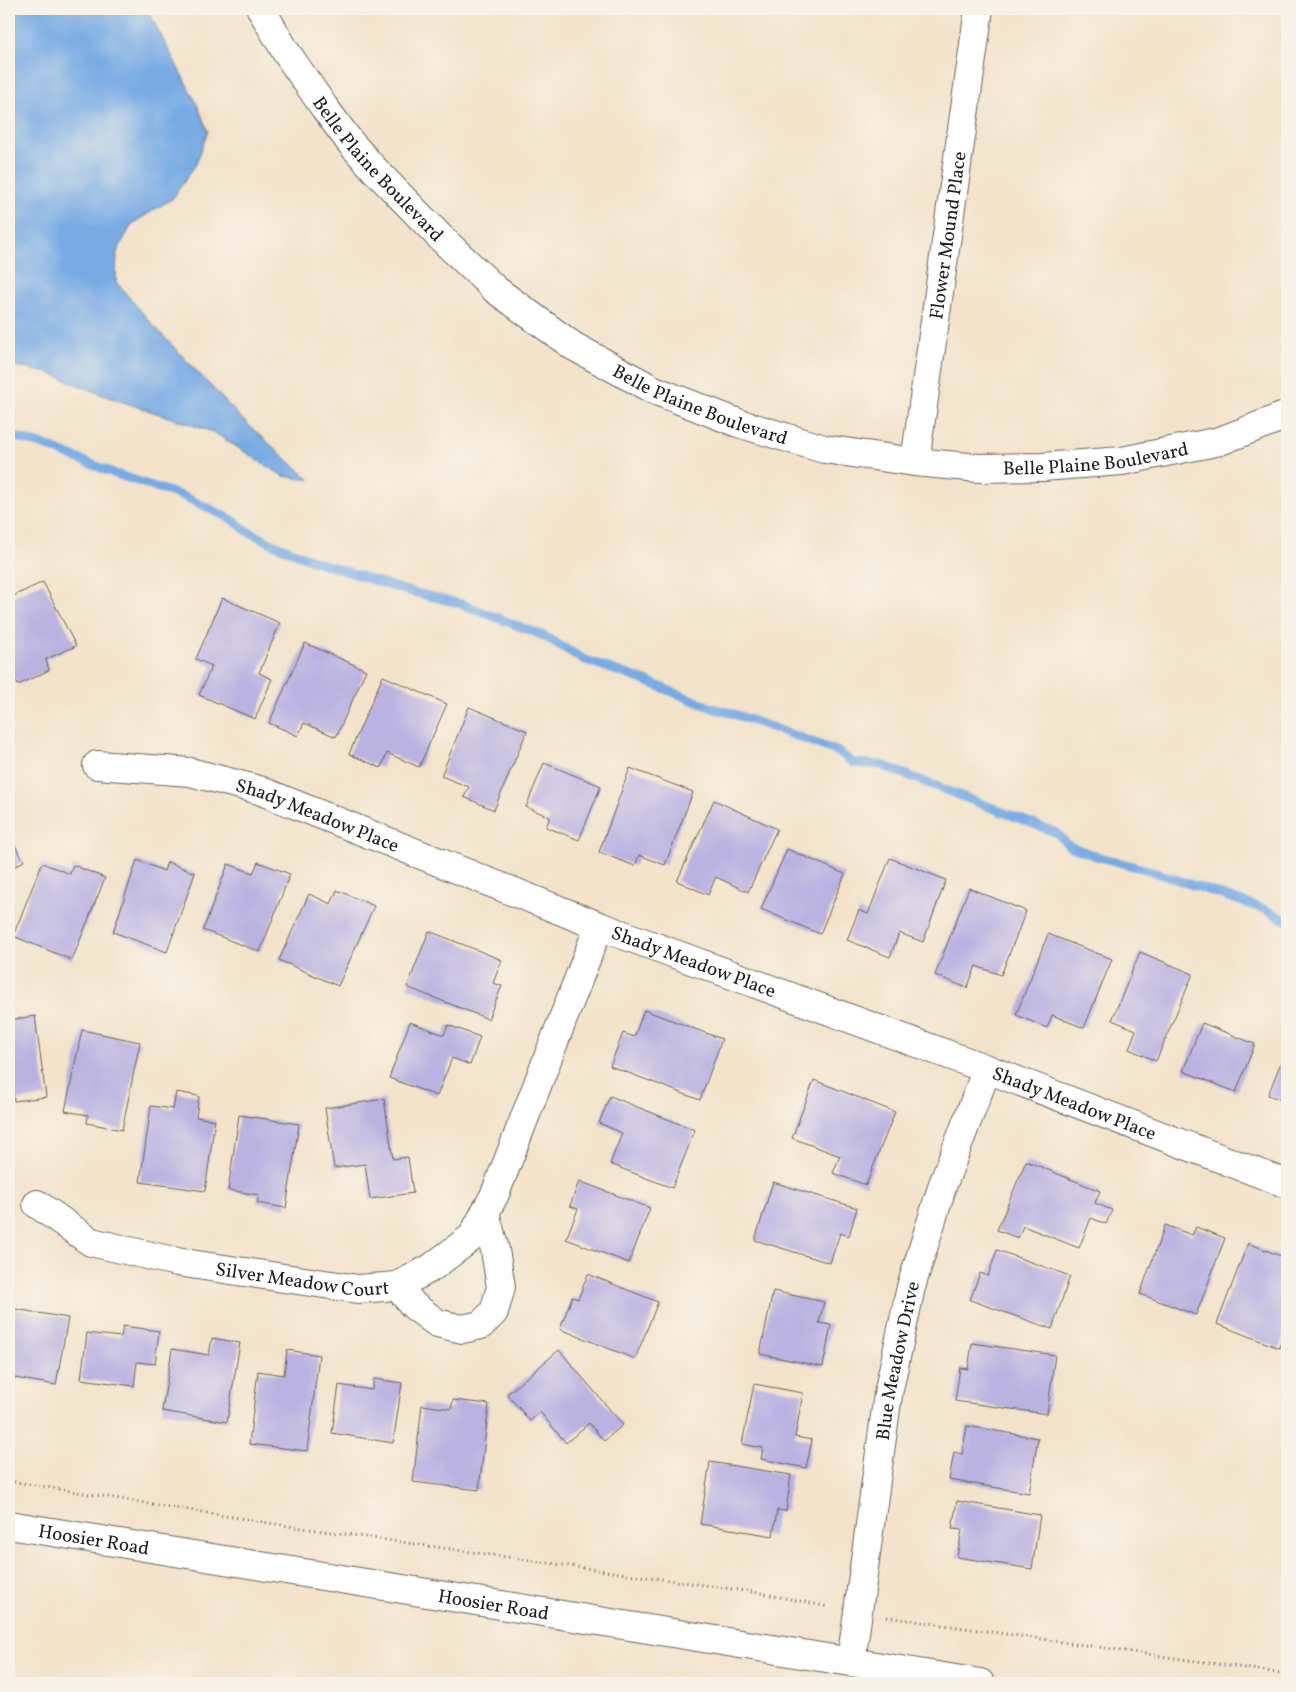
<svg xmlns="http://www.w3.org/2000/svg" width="1296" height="1692" viewBox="0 0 1296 1692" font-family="Vollkorn,serif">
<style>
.water{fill:#78abe4;stroke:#4a6480}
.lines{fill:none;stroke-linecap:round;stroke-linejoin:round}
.stream{stroke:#78abe4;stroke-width:9}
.building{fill:#bab2e1}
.minor-casing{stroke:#676259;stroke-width:30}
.path{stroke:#676259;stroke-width:3;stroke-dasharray:1 4;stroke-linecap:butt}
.minor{stroke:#fff;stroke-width:28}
.labels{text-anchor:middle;stroke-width:4.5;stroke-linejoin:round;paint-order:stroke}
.street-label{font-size:19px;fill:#1c1c1c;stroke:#f7f3e8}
</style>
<rect width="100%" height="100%" fill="#f7f3e8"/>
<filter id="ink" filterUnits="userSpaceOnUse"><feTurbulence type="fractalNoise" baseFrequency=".02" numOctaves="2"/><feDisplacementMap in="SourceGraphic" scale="10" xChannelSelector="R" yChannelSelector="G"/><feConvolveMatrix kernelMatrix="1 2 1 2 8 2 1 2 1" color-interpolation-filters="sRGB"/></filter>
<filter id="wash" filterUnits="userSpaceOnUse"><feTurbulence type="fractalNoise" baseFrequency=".0096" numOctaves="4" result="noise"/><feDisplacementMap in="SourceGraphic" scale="20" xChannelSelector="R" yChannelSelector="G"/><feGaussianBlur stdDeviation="1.12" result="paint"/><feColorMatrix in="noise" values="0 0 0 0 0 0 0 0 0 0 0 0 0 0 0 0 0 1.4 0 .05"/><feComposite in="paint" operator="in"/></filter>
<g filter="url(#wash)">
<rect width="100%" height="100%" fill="#f3e3ca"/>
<path class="water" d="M9,9H147L197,104L208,131L196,164L173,198L132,224L117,252L116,282L153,325L242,419L310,480L283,476L213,432L105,396L49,373L9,365Z"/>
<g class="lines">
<path class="stream" d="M9,435L44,445L116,474L185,497L233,520L247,531L271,543L317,562L404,590L462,604L544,636L583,659L643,680L715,709L728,712L785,732L839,752L853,763L881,765L1057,833L1069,846L1099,857L1148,870L1264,909L1287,921"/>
</g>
<g id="blocks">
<path class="building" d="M43,582L76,646L46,659L49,670L18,685L9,667V598Z
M222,598L280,623L259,673L272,679L255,719L199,695L212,666L196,659Z
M305,643L366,670L336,737L304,723L298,736L269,723Z
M383,676L447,704L419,767L387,753L381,768L349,754Z
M469,707L527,731L494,810L464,797L469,787L441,776Z
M544,763L601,786L579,840L546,827L550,817L526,807Z
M630,768L693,792L665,865L639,855L635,866L599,852Z
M714,800L777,829L748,892L716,877L708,895L677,881Z
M9,836L24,861L9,870Z
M787,849L845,874L820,934L761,909Z
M890,858L946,880L923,942L899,933L890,957L847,940L859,910L868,914Z
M137,860L164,871L167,862L195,873L167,952L113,932Z
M258,862L290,874L260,952L203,930L228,864L253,873Z
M42,863L70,874L73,865L105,878L72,960L13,936Z
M969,888L1026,911L1001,975L976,966L967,988L935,975Z
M337,890L374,906L338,986L279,960L309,894L331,904Z
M429,931L502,960L493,983L502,986L488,1019L407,987Z
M1048,934L1112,959L1084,1028L1052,1015L1047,1028L1016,1015Z
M1140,952L1193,974L1156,1061L1129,1049L1136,1030L1112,1020Z
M644,1010L722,1039L700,1100L610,1066L623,1033L634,1037Z
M35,1016L46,1097L14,1101L13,1092L9,1093V1020Z
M410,1022L444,1035L448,1025L480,1037L470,1065L452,1058L437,1096L389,1078Z
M1202,1023L1255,1044L1236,1092L1183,1071Z
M82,1030L140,1042L122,1130L87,1123L88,1115L65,1111Z
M1287,1047V1102L1268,1095Z
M814,1080L895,1112L866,1185L833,1173L840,1156L792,1138Z
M176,1092L199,1096L196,1117L215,1120L205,1191L140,1182L151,1106L173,1109Z
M610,1096L695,1130L672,1188L610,1164L622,1133L599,1123Z
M384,1099L393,1159L408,1157L413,1193L370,1199L365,1164L334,1168L325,1108Z
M239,1115L299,1124L286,1208L257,1203L259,1195L228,1190Z
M1026,1161L1100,1191L1095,1203L1112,1210L1106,1224L1091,1218L1079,1248L1023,1226L1018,1238L997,1230Z
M579,1181L650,1208L629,1263L566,1239L578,1209L570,1206Z
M773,1182L857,1208L849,1236L840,1233L830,1263L755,1240Z
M1165,1225L1192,1235L1196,1227L1225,1238L1196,1315L1140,1294Z
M1248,1243L1283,1257L1280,1264L1287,1267V1326L1279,1348L1217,1324Z
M997,1250L1070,1276L1052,1329L970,1300L980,1273L988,1276Z
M588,1274L658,1302L635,1359L560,1329L572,1297L578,1299Z
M773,1291L824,1302L819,1323L831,1325L823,1367L760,1354Z
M9,1308L68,1318L56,1385L9,1377Z
M123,1326L159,1331L155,1364L137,1362L134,1386L81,1379L87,1333L121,1337Z
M212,1338L240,1343L227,1422L162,1411L172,1349L209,1355Z
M972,1343L1055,1355L1047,1414L955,1401L960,1368L968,1369Z
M287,1350L319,1355L307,1451L249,1444L258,1371L284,1375Z
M559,1350L623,1425L604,1441L589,1423L566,1443L540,1412L530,1421L507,1394Z
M374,1379L402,1383L393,1443L332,1433L339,1385L372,1390Z
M754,1384L803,1393L795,1437L812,1440L806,1468L761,1459L763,1448L742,1444Z
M453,1400L489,1404L479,1490L413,1482L422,1405L451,1409Z
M967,1426L1038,1438L1029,1493L949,1480L954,1452L962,1454Z
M710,1462L791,1475L786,1511L777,1510L773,1536L700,1524Z
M957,1501L1040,1515L1032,1569L957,1557L962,1530L952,1529Z"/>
</g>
</g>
<g filter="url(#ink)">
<use href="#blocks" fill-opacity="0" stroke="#676259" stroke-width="1"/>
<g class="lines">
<g class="minor-casing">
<g id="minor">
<path id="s1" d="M261,9L286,52L324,107L350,142L375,170L440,237L496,290L573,346L654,390L738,423L824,449L915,462L979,468L1042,467L1122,461L1220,441L1287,415"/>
<path id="s2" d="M915,462L979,9"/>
<path id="s3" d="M97,765L190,772L259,790L599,926L987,1069L1287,1184"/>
<path id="s4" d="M37,1204L91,1242L177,1262L358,1289L397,1286L431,1268L472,1237L495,1194L599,926"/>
<path d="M397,1286L414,1306L437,1323L462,1329L481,1325L494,1312L501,1287L495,1250L485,1212"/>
<path id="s5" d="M9,1525L980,1683"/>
<path id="s6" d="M851,1662L888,1394L911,1287L943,1184L987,1069"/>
</g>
</g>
<path class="path" d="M9,1481L288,1526L760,1593L829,1607
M887,1617L1287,1674"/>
<use href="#minor" class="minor"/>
</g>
</g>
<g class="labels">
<g class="street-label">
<text dy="7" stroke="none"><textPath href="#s1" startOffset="199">Belle Plaine Boulevard</textPath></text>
<text dy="7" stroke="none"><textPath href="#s2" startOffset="229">Flower Mound Place</textPath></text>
<text dy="7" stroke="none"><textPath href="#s1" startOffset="604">Belle Plaine Boulevard</textPath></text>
<text dy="7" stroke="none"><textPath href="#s1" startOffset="1009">Belle Plaine Boulevard</textPath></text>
<text dy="7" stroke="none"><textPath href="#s3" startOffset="228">Shady Meadow Place</textPath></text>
<text dy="7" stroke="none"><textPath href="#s3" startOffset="632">Shady Meadow Place</textPath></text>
<text dy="7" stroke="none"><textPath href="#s3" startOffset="1038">Shady Meadow Place</textPath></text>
<text dy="7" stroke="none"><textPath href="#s4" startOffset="281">Silver Meadow Court</textPath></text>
<text dy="7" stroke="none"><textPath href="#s6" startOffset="305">Blue Meadow Drive</textPath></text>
<text dy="7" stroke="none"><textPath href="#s5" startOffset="86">Hoosier Road</textPath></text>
<text dy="7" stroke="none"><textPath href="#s5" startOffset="491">Hoosier Road</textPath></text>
</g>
</g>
<rect width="1296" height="1692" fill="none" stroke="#f7f3e8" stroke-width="30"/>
</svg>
